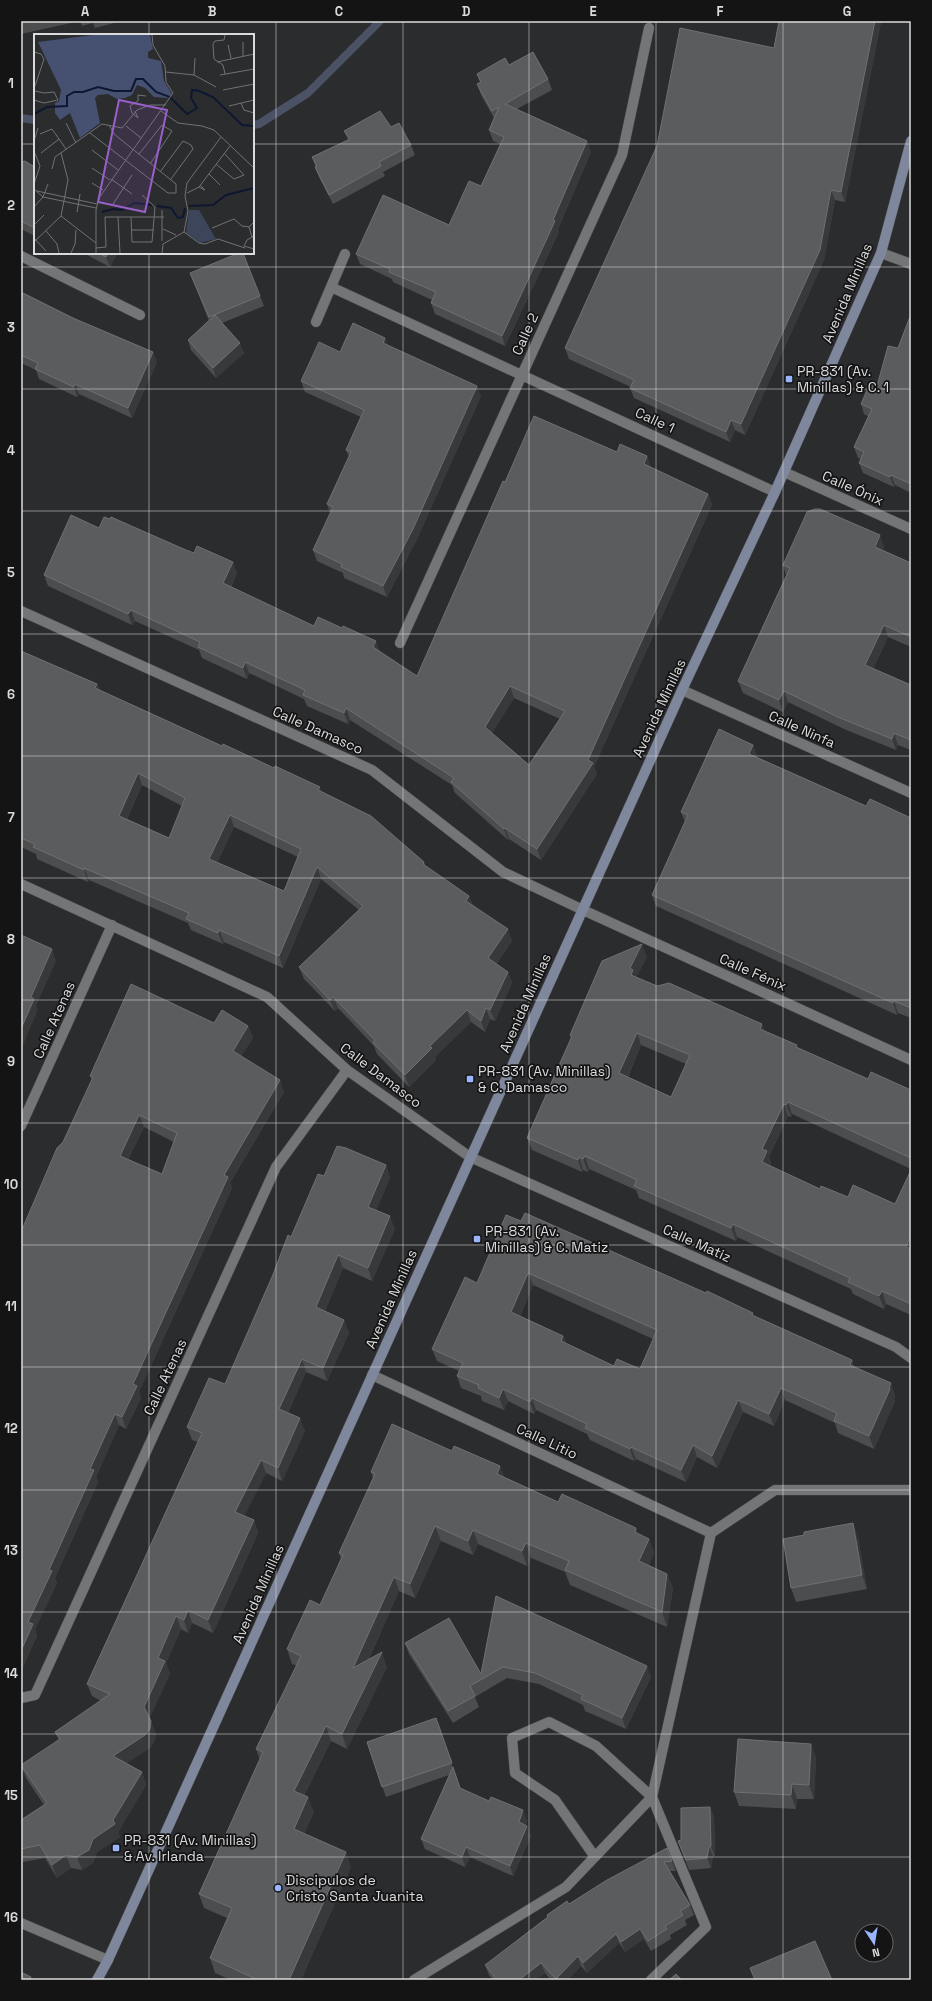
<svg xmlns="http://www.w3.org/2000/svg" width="932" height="2001" font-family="'Space Grotesk',sans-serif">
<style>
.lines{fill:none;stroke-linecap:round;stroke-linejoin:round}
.stream{stroke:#4c5265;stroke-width:8}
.street-casing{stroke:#48484a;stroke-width:11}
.secondary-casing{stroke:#48484a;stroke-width:11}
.street{stroke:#737577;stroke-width:10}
.secondary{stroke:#7f879d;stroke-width:10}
.wall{fill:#4c4d4f;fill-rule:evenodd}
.shaded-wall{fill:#38393b}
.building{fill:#5b5c5e;stroke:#6f7072;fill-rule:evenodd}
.grid{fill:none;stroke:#dbdbdd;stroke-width:1;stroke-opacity:0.55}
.poi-dot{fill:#9bb5fd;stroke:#141415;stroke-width:1.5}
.labels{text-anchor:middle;stroke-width:3.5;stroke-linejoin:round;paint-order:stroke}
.street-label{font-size:14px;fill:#dbdbdd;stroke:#141415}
.poi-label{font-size:14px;fill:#dbdbdd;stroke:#141415;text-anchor:start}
.inset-river{fill:none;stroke:#0e1732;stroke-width:2}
.inset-road{fill:none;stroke:#717274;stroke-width:1}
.view{fill:#9860c8;fill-opacity:0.15;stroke:#9860c8;stroke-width:2}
.inset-edge{fill:none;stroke:#dbdbdd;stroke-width:2}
.neatline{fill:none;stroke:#dbdbdd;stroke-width:1.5}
.grid-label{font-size:13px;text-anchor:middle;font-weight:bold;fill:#dbdbdd}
</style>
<rect width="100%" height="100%" fill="#2b2c2e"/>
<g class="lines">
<path class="stream" d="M21 118 35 120
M253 125 259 124 308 93 380 21"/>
<g class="street-casing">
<path id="street" d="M881 253 911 264
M21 256 140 315
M331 287 775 492
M316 322 345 254
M784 472 911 529
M21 611 372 770 503 872 583 910 911 1060
M400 643 622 155 649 28
M682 690 911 793
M21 884 267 997 347 1070 470 1157 896 1347 911 1358
M21 1126 112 925
M372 1375 711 1533
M21 1698 35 1695 276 1167 347 1070
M595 1857 555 1800 515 1773 512 1738 549 1722 596 1746 652 1797 706 1927 651 1980
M21 1923 108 1960
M414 1980 566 1887 652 1797 711 1533 775 1490H911"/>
</g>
<g class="secondary-casing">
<path id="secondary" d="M97 1980 108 1960 682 690 775 492 881 253 911 141"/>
</g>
<use href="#street" class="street"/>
<use href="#secondary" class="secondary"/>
</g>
<path class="wall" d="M21 21H122L95 28 93 23 82 26 80 21 21 34Z
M779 21H880L881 22 845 202 835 200 824 260 745 435 735 430 730 442 634 398 630 388 631 387 569 359 565 348 774 48Z
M509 65 548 79 552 90 517 109 591 152 558 229 559 232 505 346 435 314 431 303 432 300 393 282 392 279 360 264 356 254 449 225 481 186 500 144 493 141 489 130 494 118 481 95 477 84 480 82 477 74Z
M391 127 411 145 415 155 383 172 385 176 333 204 319 177 312 157 348 140 344 131Z
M21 162 35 167V236L21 229Z
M83 253H117L110 267Z
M190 273 260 296 264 306 222 323 244 353 216 378 191 350 188 340 209 321Z
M21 292 157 362 132 418 79 394 77 397 39 379 36 370 21 363Z
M911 314V493L895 485 894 487 863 473 859 463 861 459 858 458 854 447 868 416 864 414 861 404 877 386 898 348Z
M385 338 387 345 481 396 417 539 387 597 344 578 343 573 317 561 313 550 330 513 327 504 349 457 346 450 361 417 305 392 301 381 340 352Z
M617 452 647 456 651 468 708 494 712 505 594 767 597 774 541 860 509 839 508 840 455 793 452 785 350 720 348 724 307 706 304 699 249 673 247 679 202 658 199 650 135 621 132 625 48 586 44 575 99 528 237 573 231 587 314 626 380 652 417 676 505 482ZM514 698 560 719 529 765 492 733Z
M884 547 883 550 911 563V647L888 637 873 669 911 685V750L898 745 896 750 844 729 788 702 783 712 743 693 738 681 786 575 783 565Z
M21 651 97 684 100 690 322 792 424 862 426 867 469 896 473 905 512 941 496 964 508 972 512 983 495 1021 490 1019 485 1032 471 1022 435 1057 436 1060 409 1087 377 1054 374 1046 338 1008 335 1011 304 979 299 967 359 910 321 879 283 968 224 942 223 944 191 930 188 923 89 880 88 882 37 859 36 854 21 847ZM142 785 182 806 169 838 127 819ZM234 827 298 857 284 891 217 862Z
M753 745 757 757 866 806 911 818V1018L898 1013 897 1015 656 906 652 895 685 822 681 812Z
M647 957 636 977 765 1031 798 1048 868 1079 911 1090V1169L792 1114 791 1117 788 1116 769 1157 771 1163 770 1166 820 1189 848 1197 895 1204 911 1170V1315L886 1304 884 1309 853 1294 851 1289 737 1237 736 1241 639 1198 636 1190 589 1169 588 1172 583 1170 582 1172 532 1150 527 1138 571 1039 570 1035ZM641 1045 686 1064 671 1097 628 1077Z
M214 1023 248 1026 253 1038 241 1056 284 1092 230 1183 232 1188 139 1392 141 1398 126 1429 119 1425 96 1477 98 1482 55 1578 57 1583 35 1629 37 1636 21 1671 63 1142 92 1080 90 1076ZM144 1127 174 1142 162 1174 128 1160Z
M386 1165 390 1178 376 1210 395 1229 372 1281 343 1268 325 1311 344 1320 349 1333 327 1381 306 1372 288 1413 305 1431 282 1481 266 1473 244 1516 254 1520 258 1533 213 1633 192 1623 188 1633 181 1629 166 1663 170 1674 149 1718 156 1734 154 1742 150 1748 126 1763 142 1772 146 1785 118 1832 120 1837 97 1852 93 1863 82 1870 71 1868 57 1878 45 1858 23 1862 21 1857V1820L44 1805 26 1778 21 1765 59 1740 55 1732 101 1701 92 1696 87 1684 198 1442 192 1440 187 1427 225 1384 291 1237 324 1176Z
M506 1215 754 1316 852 1360 854 1367 895 1395 894 1399 895 1401 874 1449 838 1433 835 1423 785 1400 774 1426 743 1412 717 1468 697 1457 686 1482 636 1459 634 1461 590 1440 587 1434 536 1410 534 1414 508 1401 504 1410 482 1401 481 1396 461 1388 457 1376 459 1371 437 1361 432 1349 477 1283ZM533 1285 653 1339 640 1369 614 1366 566 1343 563 1336 520 1316Z
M371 1472 504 1477 558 1502 638 1534 649 1539 654 1553 649 1565 667 1574 673 1588 667 1627 570 1585 565 1572 531 1558 527 1566 478 1544 473 1555 441 1541 415 1598 399 1591 369 1659 387 1667 347 1749 331 1741 304 1796 314 1812 304 1834 351 1867 301 1980H231L215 1973 210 1958 227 1918 204 1908 199 1894 260 1760 256 1749 297 1666 292 1664 287 1649 320 1605 341 1559 339 1553 373 1478Z
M858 1538 867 1589 796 1602 791 1588Z
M496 1596 651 1677 626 1729 585 1711 583 1705 539 1684 507 1678 475 1697 479 1707 453 1723 409 1654 405 1643 481 1674Z
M436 1718 460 1788 527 1820 525 1825 531 1836 513 1876 470 1857 465 1867 425 1849 421 1839 449 1775 386 1797 367 1742Z
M811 1744 816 1758 814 1799H797L796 1809 739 1806 734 1792Z
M710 1807 714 1817 715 1856H713L711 1868 689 1870 678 1841 681 1840Z
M667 1848 676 1871H670L690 1905 694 1915 685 1920 687 1925 670 1935 671 1939 651 1951 644 1939 625 1952 619 1943 587 1973 581 1966 568 1980H551L545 1973 535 1980H493L489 1975 485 1965 547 1917V1915L569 1904Z"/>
<path class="shaded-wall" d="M875 21H880L881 22 845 202 841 192Z
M587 141 591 152 558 229 559 232 505 346 502 336 553 220Z
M831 190 835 200 824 260 745 435 741 424Z
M108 253H117L110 267 106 257Z
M385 338 389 349 383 343Z
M240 343 244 353 216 378 213 368Z
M153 352 157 362 132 418 128 408Z
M75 384 79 394 77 397 74 387Z
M477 386 481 396 417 539 387 597 383 586Z
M731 420 735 430 730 442 726 432Z
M647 456 651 467 648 475 644 464Z
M891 475 895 485 894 487 890 477Z
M708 494 712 505 594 767 597 774 541 860 537 849 588 760Z
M880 535 884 547 880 558 875 547Z
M233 562 237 573 227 594 223 583Z
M131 610 135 621 132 625 128 614Z
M884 625 888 637 869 677 865 665Z
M376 641 380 652 373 647Z
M245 662 249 673 247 679 243 668Z
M97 684 102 695 95 688Z
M510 686 514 698 489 738 485 727Z
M784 691 788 702 783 712 779 700Z
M346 708 350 720 348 724 344 713Z
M894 733 898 745 896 750 892 739Z
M753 745 757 757 753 766 749 754Z
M138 773 142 785 123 827 119 816Z
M320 787 324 798 318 790Z
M230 815 234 827 214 871 209 859Z
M505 828 509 839 508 840 504 829Z
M317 867 321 879 283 968 279 956Z
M84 868 89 880 88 882 84 870Z
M469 896 474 908 466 901Z
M508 929 512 941 492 969 488 958Z
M219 930 224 942 223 944 218 933Z
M642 944 647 957 636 978 631 975 630 968Z
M52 949 56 961 36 1006 38 1010 21 1050V1029L31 997Z
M508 972 512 983 495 1021 490 1010Z
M333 997 338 1008 335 1011 330 1000Z
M894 1001 898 1013 897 1015 893 1003Z
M486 1008 490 1019 485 1032 481 1021Z
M467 1010 471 1022 435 1057 436 1060 409 1087 405 1075 430 1046Z
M762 1024 767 1036 760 1029Z
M248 1026 253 1038 237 1063 233 1051Z
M637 1033 641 1045 624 1085 619 1073Z
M280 1080 284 1092 230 1183 232 1188 139 1392 141 1398 126 1429 122 1417 133 1384 224 1175Z
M788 1102 792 1114 791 1117 786 1105Z
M784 1104 788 1116 769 1157 771 1163 766 1175 762 1162V1149Z
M139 1115 144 1127 124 1168 120 1156Z
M585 1156 589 1169 588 1172 583 1159Z
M579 1157 583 1170 582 1172 578 1160Z
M386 1165 390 1178 372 1220 368 1207Z
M390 1216 395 1229 372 1281 368 1268Z
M733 1224 737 1237 736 1241 731 1228Z
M911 1235V1257L906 1247Z
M338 1255 343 1268 321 1320 316 1307Z
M528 1273 533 1285 516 1324 511 1312Z
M882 1291 886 1304 884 1309 879 1296Z
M344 1320 349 1333 327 1381 323 1368Z
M563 1336 568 1348 561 1341Z
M302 1359 306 1372 284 1422 279 1409Z
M852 1360 856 1372 850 1365Z
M891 1383 895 1395 894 1399 895 1401 874 1449 869 1436Z
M781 1388 785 1400 774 1426 769 1414Z
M503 1389 508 1401 504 1410 499 1398Z
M532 1398 536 1410 534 1414 530 1402Z
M738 1400 743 1412 717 1468 712 1456Z
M115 1414 119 1425 96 1477 98 1482 55 1578 57 1583 35 1629 37 1636 21 1671V1651L28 1622 90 1469Z
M300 1418 305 1431 282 1481 278 1468Z
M693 1445 697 1457 686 1482 681 1470Z
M631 1447 636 1459 634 1461 630 1449Z
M261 1460 266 1473 240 1525 235 1512Z
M500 1466 506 1481 497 1474Z
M254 1520 258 1533 213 1633 208 1620Z
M853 1523 858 1538 867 1589 862 1575Z
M435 1526 441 1541 415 1598 410 1584Z
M636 1528 642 1543 635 1532Z
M473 1530 478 1544 473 1555 468 1541Z
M649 1539 654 1553 645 1575 639 1561Z
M526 1543 531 1558 527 1566 522 1551Z
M667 1574 673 1588 667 1627 662 1612Z
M394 1577 399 1591 358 1683 353 1668Z
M188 1610 192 1623 188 1633 184 1620Z
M176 1616 181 1629 166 1663 170 1674 149 1720 144 1707 158 1658Z
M382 1652 387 1667 347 1749 342 1734Z
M647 1666 651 1677 626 1729 622 1718Z
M151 1721 156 1734 154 1742 150 1748 117 1769 113 1756Z
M326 1726 331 1741 299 1806 294 1791Z
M811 1744 816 1758 814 1799 809 1785Z
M142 1772 146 1785 118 1832 120 1837 97 1852 93 1863 82 1870 77 1857 93 1839 113 1820Z
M792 1784 797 1799 796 1809 791 1795Z
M308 1797 314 1812 300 1844 294 1829Z
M710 1807 714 1817 715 1856 711 1846Z
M523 1810 527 1820 522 1832 519 1822Z
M527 1826 531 1836 513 1876 510 1866Z
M466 1847 470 1857 465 1867 462 1857Z
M709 1847 713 1856 711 1868 707 1858Z
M346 1852 351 1867 301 1980H289Z
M66 1855 71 1868 57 1878 52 1865Z
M640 1929 644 1939 625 1952 621 1942Z
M616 1934 619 1943 587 1973 583 1963Z
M578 1956 581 1966 568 1980H556V1979Z
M541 1963 545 1973 535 1980H519Z"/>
<path class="building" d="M779 21H875L841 192 831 190 820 250 741 424 731 420 726 432 630 388 634 380 565 348 657 146 680 28 774 48Z
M533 52 548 79 505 104 587 141 553 220 555 221 502 336 431 303 436 292 389 272 390 269 356 254 383 195 449 225 469 181 481 186 504 137 489 130 499 107 492 111 477 84 481 82 477 74 505 58 509 65Z
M380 111 391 127 399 123 411 145 379 162 381 166 329 195 315 167 317 166 312 157 350 139 344 131Z
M25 161 35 167V228L21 221V162Z
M98 253H108L106 257Z
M239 253H243L260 296 209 317 190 273Z
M21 292 73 318 153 352 128 408 75 384 74 387 35 369 38 363 21 355Z
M911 314V484L891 475 890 477 859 463 864 452 854 447 872 409 861 404 870 383 877 386 888 346 898 348Z
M215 315 240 343 213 368 188 340Z
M353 323 385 338 383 343 477 386 413 529 383 586 341 567 342 564 313 550 333 507 327 504 351 452 346 450 364 410 301 381 319 342 340 352Z
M534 416 617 452 620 444 647 456 644 464 708 494 588 760 593 763 537 849 505 828 504 829 451 782 454 778 346 708 344 713 303 695 305 690 245 662 243 668 198 647 200 642 131 610 128 614 44 575 71 515 99 528 104 517 110 519 111 517 186 550 194 553 197 546 233 562 223 583 314 626 318 617 342 628 343 626 376 641 373 647 417 676 503 481 505 482ZM510 686 565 711 529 765 485 727Z
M815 509H820L880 535 875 547 911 563V637L884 625 865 665 911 685V740L894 733 892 739 840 718 784 691 779 700 738 681 790 568 783 565 807 512Z
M21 651 97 684 95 688 222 746 223 744 274 768 275 766 320 787 318 790 371 816 424 862 423 864 469 896 466 901 508 929 488 958 508 972 490 1010 486 1008 481 1021 467 1010 430 1046 432 1048 405 1075 373 1043 375 1040 333 997 330 1000 299 967 363 906 317 867 279 956 219 930 218 933 186 919 189 913 84 868V870L33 847 35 844 21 838ZM138 773 185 798 169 838 119 816ZM230 815 301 849 284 891 209 859Z
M719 729 753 745 749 754 866 806 870 799 911 818V1008L894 1001 893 1003 652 895 688 815 681 812Z
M21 935 52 949 31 997 34 999 21 1029Z
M642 944 630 968 633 970 631 975 657 986 669 983 762 1024 760 1029 797 1045 796 1047 868 1079 871 1072 911 1090V1094L909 1098H911V1158L788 1102 786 1105 784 1104 762 1149 767 1151 762 1162 820 1189 821 1186 848 1197 853 1185 895 1204 911 1170V1235L906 1247 911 1249V1304L882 1291 879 1296 848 1282 850 1278 733 1224 731 1228 634 1186 637 1180 585 1156 583 1159 579 1157 578 1160 527 1138 572 1036 570 1035 602 961ZM637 1033 690 1055 671 1097 619 1073Z
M131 984 214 1023 222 1010 248 1026 233 1051 280 1080 224 1175 228 1177 133 1384 137 1386 122 1417 115 1414 90 1469 94 1470 49 1570 52 1571 28 1622 33 1624 21 1651V1232L57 1148 63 1142 93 1077 90 1076ZM139 1115 177 1133 162 1174 120 1156Z
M337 1146 346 1148 386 1165 368 1207 390 1216 368 1268 338 1255 316 1307 344 1320 323 1368 302 1359 279 1409 300 1418 278 1468 261 1460 235 1512 254 1520 208 1620 188 1610 184 1620 176 1616 158 1658 165 1661 144 1707 151 1721 150 1729 145 1735 113 1756 142 1772 113 1820 115 1824 93 1839 89 1850 77 1857 66 1855 52 1865 40 1845 21 1849V1820L47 1803 21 1765 60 1739 55 1732 110 1694 87 1684 202 1433 187 1427 209 1378 225 1384 272 1277 288 1235 291 1237 318 1174 324 1176Z
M525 1213 706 1293 707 1291 753 1313 752 1315 852 1360 850 1365 891 1383 889 1388 890 1389 869 1436 834 1421 837 1413 781 1388 769 1414 738 1400 712 1456 693 1445 681 1470 631 1447 630 1449 585 1428 587 1424 532 1398 530 1402 503 1389 499 1398 478 1388 479 1385 457 1376 463 1363 432 1349 465 1277 477 1283 506 1215 521 1221ZM528 1273 657 1330 640 1369 617 1359 614 1366 561 1341 563 1336 511 1312Z
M392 1424 452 1451 454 1446 500 1466 497 1474 558 1502 562 1494 636 1528 635 1532 649 1539 639 1561 667 1574 662 1612 565 1570 569 1561 526 1543 522 1551 473 1530 468 1541 435 1526 410 1584 394 1577 353 1668 382 1652 342 1734 326 1726 294 1791 308 1797 294 1829 346 1852 289 1980H258L210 1958 232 1908 199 1894 263 1752 256 1749 301 1656 287 1649 310 1600 320 1605 343 1555 339 1553 375 1474 371 1472Z
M853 1523 862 1575 791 1588 783 1539 804 1535V1532Z
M496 1596 647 1666 622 1718 581 1699 583 1695 535 1673 503 1667 470 1686 475 1696 448 1711 405 1643 449 1618 481 1674Z
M436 1718 452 1763 382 1787 367 1742Z
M738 1739 811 1744 809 1785 792 1784 791 1795 734 1792Z
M453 1767 460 1788 489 1801 491 1797 523 1810 519 1822 527 1826 510 1866 466 1847 462 1857 421 1839Z
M710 1807 711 1846 709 1847 707 1858 686 1860 678 1841 681 1840V1808Z
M667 1848 672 1861 664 1862 690 1905 680 1911 683 1915 665 1926 667 1929 648 1941 640 1929 621 1942 616 1934 583 1963 578 1956 556 1979 541 1963 519 1980H497L485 1965 548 1917 547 1915 567 1901 569 1904 607 1880Z
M815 1941 832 1980H755L750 1968Z
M21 1972 31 1977 30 1980H21Z
M676 1974 682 1980H669Z"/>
<path class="grid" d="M149 21V35M276 21V1980M403 21V1980M529 21V1980M656 21V1980M783 21V1980M21 144H35M253 144H911M149 253V1980M21 267H911M21 389H911M21 511H911M21 634H911M21 756H911M21 878H911M21 1000H911M21 1123H911M21 1245H911M21 1367H911M21 1490H911M21 1612H911M21 1734H911M21 1857H911"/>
<g class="poi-dot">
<rect x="785" y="375" width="8" height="8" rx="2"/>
<rect x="466" y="1075" width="8" height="8" rx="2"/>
<rect x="473" y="1235" width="8" height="8" rx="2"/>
<rect x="112" y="1844" width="8" height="8" rx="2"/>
<circle cx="278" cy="1888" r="4"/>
</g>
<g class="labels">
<g class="street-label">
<text transform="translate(847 293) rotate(-67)" y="5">Avenida Minillas</text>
<text transform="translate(525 334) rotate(-66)" y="5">Calle 2</text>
<text transform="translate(655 420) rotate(25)" y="5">Calle 1</text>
<text transform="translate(853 488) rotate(24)" y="5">Calle Ónix</text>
<text transform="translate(659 708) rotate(-65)" y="5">Avenida Minillas</text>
<text transform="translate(802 729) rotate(24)" y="5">Calle Ninfa</text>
<text transform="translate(318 730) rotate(24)" y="5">Calle Damasco</text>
<text transform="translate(753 972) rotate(24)" y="5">Calle Fénix</text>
<text transform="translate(525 1003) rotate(-66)" y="5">Avenida Minillas</text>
<text transform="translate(54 1020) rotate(-66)" y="5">Calle Atenas</text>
<text transform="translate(381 1075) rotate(37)" y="5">Calle Damasco</text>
<text transform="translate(697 1243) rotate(24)" y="5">Calle Matiz</text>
<text transform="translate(391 1299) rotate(-66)" y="5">Avenida Minillas</text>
<text transform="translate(165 1377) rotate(-65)" y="5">Calle Atenas</text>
<text transform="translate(547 1441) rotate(25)" y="5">Calle Litio</text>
<text transform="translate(258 1594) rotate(-66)" y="5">Avenida Minillas</text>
</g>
<g class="poi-label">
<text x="797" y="376">PR-831 (Av.<tspan x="797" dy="16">Minillas) &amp; C. 1</tspan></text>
<text x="478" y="1076">PR-831 (Av. Minillas)<tspan x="478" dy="16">&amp; C. Damasco</tspan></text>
<text x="485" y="1236">PR-831 (Av.<tspan x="485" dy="16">Minillas) &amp; C. Matiz</tspan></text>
<text x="124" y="1845">PR-831 (Av. Minillas)<tspan x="124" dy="16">&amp; Av. Irlanda</tspan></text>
<text x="286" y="1885">Discipulos de<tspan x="286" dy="16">Cristo Santa Juanita</tspan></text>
</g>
</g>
<g transform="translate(34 34)">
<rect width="220" height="220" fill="#2b2c2e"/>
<path d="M155 176H165L182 205 166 209 152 199Z" fill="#3d455b"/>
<path d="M59 1H116L119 15 114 18V24L127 27 130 47 138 60 135 64 120 63 111 54 103 51 98 61 91 64 83 65 74 60 64 61 61 64 66 89 46 104 36 79 26 86 21 79V69L25 67 27 56 4 8Z" fill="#465171"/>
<path class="inset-river" d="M0 80 13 73 33 72V62L40 58H49L64 53 80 57H97L102 45H109L122 58 136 63 153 80 163 74 157 64 158 56 165 57 179 63 208 91 220 92M123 172 137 174 144 184 149 183 151 174M155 172 179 171 192 161 220 154M68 178 79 175 88 176 100 169 118 171"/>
<path class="inset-road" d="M209 8V22M194 11 197 24M0 18 7 20 10 25 1 52M183 28 220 20M132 38 160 41 182 53M191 40 189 31 180 25 179 10 181 7 190 6 191 1M160 41 161 24M186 41 220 35M189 56 220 50M0 66 10 69 24 66 20 58 10 59 1 57M207 69 210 76 220 79M195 72 220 66M101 77 104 84 98 79 96 72 104 67V61L112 62M127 77 144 89 168 92 180 96 220 134M32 89 42 109M92 92 107 104M56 99 134 159H142V150L80 100 75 91M6 100 18 95 32 115M0 107 4 94M58 116 84 136M0 117 6 132 0 150M7 119 25 105M105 120 128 91 138 97 116 130M182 130 200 145 210 141 190 119M58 134 76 146M18 135 21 123 68 90 88 94 103 76 116 71H132M126 138 149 107 157 111 159 115 137 145M175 140 186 151M77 145 98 160M58 149 69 156M165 153 171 156 166 151M0 155 9 163 62 174M3 157 63 170M153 159 165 153 196 112M79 170 98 141M0 173 9 163 14 150M128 176V207M43 178 46 160M27 182 62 209M84 183 86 219M97 183 98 208H118L121 173 108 161M0 191 10 181M178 194 200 185 208 192 215 193M129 195 142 201M97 196H120M12 197 23 210 25 219M150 198 154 177 151 162 153 149 187 103M150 198 165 209 171 210 184 205 211 214M220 202 213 206 210 212 220 215M218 203 215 193 220 188M0 204 12 217M0 208 27 182 34 146 27 119M62 214 72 213 71 183H130M37 219 41 210 42 196M62 219V176L65 164 139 59 132 48 131 32 119 11 118 1M128 219 129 210 150 198"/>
<path class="view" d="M85 66 133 76 111 178 64 168Z"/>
<rect width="220" height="220" class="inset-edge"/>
</g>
<rect width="932" height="2001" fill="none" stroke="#141415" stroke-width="44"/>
<g transform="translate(874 1943) rotate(168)"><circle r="19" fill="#141415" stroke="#646465"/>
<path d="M0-3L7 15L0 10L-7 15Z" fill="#9bb5fd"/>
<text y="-6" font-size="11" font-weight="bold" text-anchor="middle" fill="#dbdbdd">N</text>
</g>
<rect x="22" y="22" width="888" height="1957" class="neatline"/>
<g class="grid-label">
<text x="85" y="16">A</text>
<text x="212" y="16">B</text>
<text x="339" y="16">C</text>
<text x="466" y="16">D</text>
<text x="593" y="16">E</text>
<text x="720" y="16">F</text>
<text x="847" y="16">G</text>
<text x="11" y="88">1</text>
<text x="11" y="210">2</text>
<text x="11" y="332">3</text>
<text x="11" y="455">4</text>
<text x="11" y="577">5</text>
<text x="11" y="699">6</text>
<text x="11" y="822">7</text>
<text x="11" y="944">8</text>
<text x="11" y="1066">9</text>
<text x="11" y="1189">10</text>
<text x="11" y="1311">11</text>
<text x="11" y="1433">12</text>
<text x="11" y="1555">13</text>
<text x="11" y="1678">14</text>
<text x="11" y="1800">15</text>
<text x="11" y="1922">16</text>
</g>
</svg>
